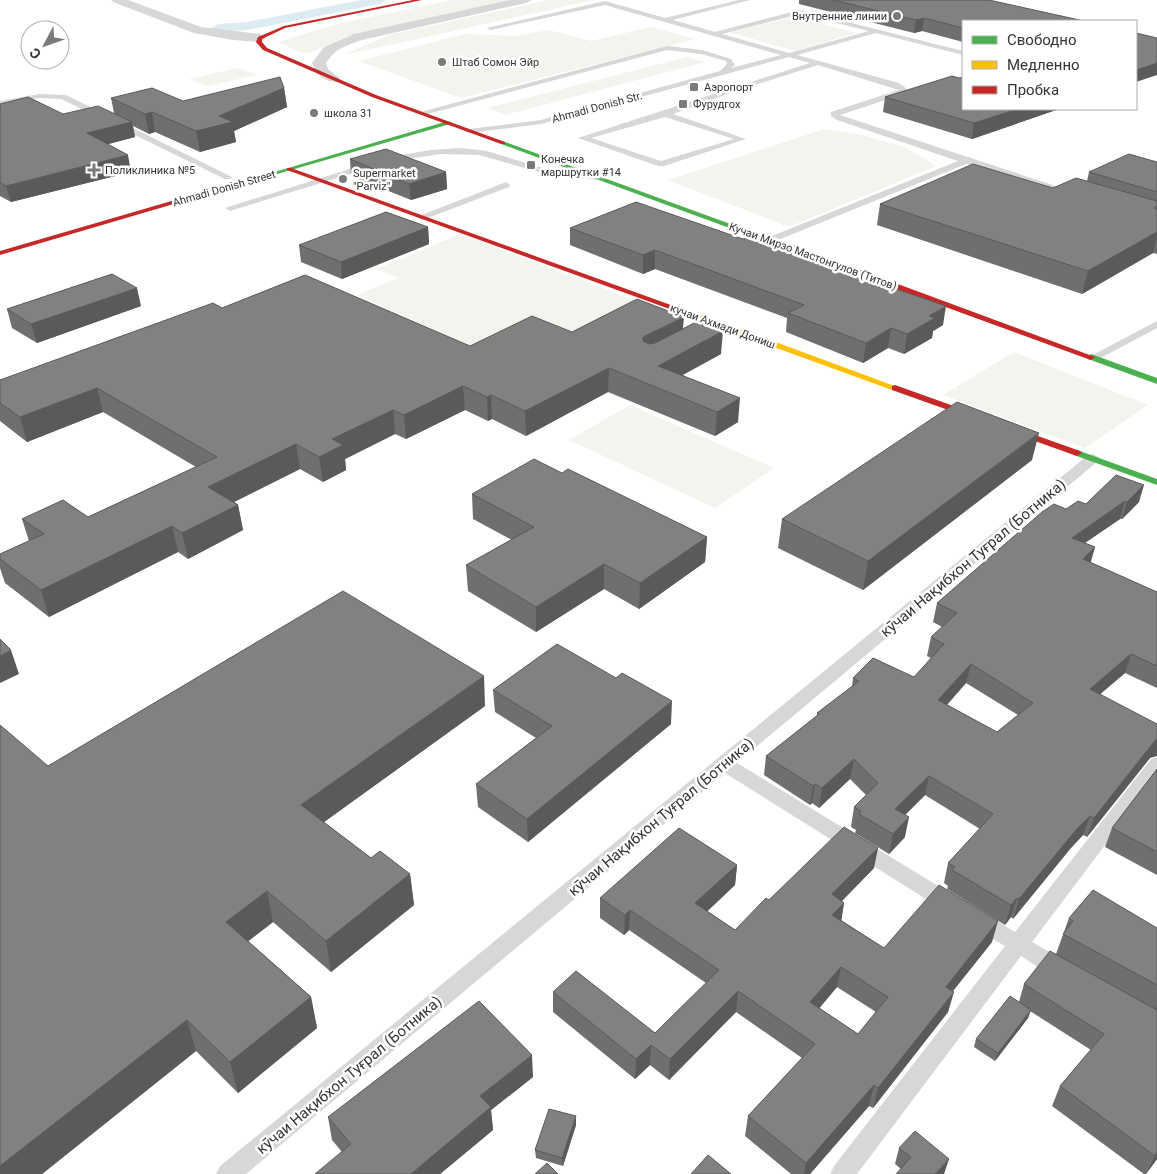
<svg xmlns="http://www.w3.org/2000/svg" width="1157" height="1174" font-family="Roboto,sans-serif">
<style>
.green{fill:#f1f5ed}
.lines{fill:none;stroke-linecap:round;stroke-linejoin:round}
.canal{fill:#ddebf3;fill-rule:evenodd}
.lane{fill:#d7d7d7;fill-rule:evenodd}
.street{fill:#d7d7d7;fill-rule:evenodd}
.fast{fill:#4caf50;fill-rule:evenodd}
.slow{fill:#ffc107;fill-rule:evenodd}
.jam{fill:#c62828;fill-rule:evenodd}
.wall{fill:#6f6f6f;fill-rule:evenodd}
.shaded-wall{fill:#5a5a5a}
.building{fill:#818181;stroke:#5a5a5a;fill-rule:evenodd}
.poi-dot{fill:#7a7a7a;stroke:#fff;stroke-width:2}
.labels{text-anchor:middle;stroke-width:5;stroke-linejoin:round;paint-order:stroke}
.far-poi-label{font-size:11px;fill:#333;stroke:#fff;text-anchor:start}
.far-street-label{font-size:11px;fill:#333;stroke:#fff}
.near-street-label{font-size:15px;fill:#333;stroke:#fff}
</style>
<rect width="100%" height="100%" fill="#fff"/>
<path class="green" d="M453 0H514L348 36 309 53 300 52 278 42 345 22Z
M549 0H594L344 55 388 35Z
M795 17 856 33 795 51 729 32Z
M651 27 695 39 461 98 359 61 465 34 514 36 549 30 591 41Z
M687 57 705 62 505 115 488 108Z
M238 68 257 75 207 86 189 79Z
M825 129 862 135 907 148 936 166 789 227 668 180Z
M461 234 647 305 570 343 482 351 357 295 398 278 376 269Z
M1014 352 1148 405 1085 448 943 395Z
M630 405 774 468 715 508 569 440Z"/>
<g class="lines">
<path class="canal" d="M361 0H386L380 4 247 30 218 32 211 28 218 24 247 22Z"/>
<path class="lane" d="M739 0H750L673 20 715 32 800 10 963 51V55L876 33 797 55 899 83 907 89 904 94 840 115 843 116 1077 193 1072 196 1069 195 966 164 773 242H767V238L958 161 837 120 831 116V112L899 90 818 65 736 91 673 114 746 139 664 166H658L578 138 810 63 789 57 541 124 469 133 465 131 469 129 541 120 720 71 727 64 726 61 701 54 667 50 424 115 417 113 667 46 702 50 731 59 735 65 731 68 781 55 605 5 490 30 487 28 605 1 665 18ZM800 14 869 31 789 53 722 34ZM665 117 734 139 661 161 591 138Z
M39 94 66 95 232 177 231 179H225L61 99 39 98 0 105V101Z
M461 148 487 151 539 167 596 174 600 177 596 180 539 172 479 155 441 154 393 161 233 210 230 211 225 208 388 157 431 150Z
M506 182 510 185 509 187 425 219 422 220 417 217Z
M1157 321V328L1097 360H1089L1087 358Z
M1093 454 1100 458 1098 461 737 763 956 897 959 903 956 909 949 911 942 909 725 773 246 1174H216L220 1166 1088 455Z
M1157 757V776L1032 942 1068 963 1071 969 1068 975C1053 980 1034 964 1021 956L857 1174H830L834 1166 1005 946 970 926 967 920 970 914C985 909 1002 925 1015 932L1151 759Z"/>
<path class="street" d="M111 0H128L201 27 260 34 266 38 260 42 233 40 194 33 113 2Z
M510 0H532L526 3 362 40C345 46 336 48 326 63L328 69 340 78 338 81C325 84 316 74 312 63L324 47 354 34Z"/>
<path class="fast" d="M448 121 451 123 450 124 201 196 196 195Z
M501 142H505L780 242 773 244 501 144Z
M1091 354 1157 378V384L1088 359 1087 357Z
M1077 450 1157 479V485L1074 455 1072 453Z"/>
<path class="slow" d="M686 311H692L900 388 895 391 892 390 686 315Z"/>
<path class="jam" d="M413 0H422L285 28 262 39V42L267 48 376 95 505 142V144H501L372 97 263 50 256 42 258 37 284 26Z
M287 168H291L693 313 686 315 287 170Z
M199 193 201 194V196L0 255V251Z
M773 240H779L1095 357 1091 360 1088 359 773 244Z
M895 385 1080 451 1082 453 1077 456 1074 455 892 390V386Z"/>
</g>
<path class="wall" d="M799 0H989L963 21V42L922 31 914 33 799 4Z
M959 78 1059 109 972 139 883 112 885 97Z
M284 88 287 107 234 131 236 142 200 152 155 132 149 134 133 126 135 137 108 144 131 172 11 202 0 196V104L63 114 114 113 111 98 183 101Z
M350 159 446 172 447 189 411 200 351 176Z
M1157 162V254L1153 253 1082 294 877 225 880 204 1053 188 1087 181 1089 172Z
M428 227 429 244 342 279 301 262 299 245Z
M570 228 943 325 933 331 932 338 904 354 888 348 863 363 786 332 787 318 655 269 643 274 570 245Z
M141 306 37 343 12 328 7 309Z
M222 308 470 346 572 332 683 328 721 354 683 375 738 422 715 436 608 392 526 436 492 419 488 421 465 410 406 439 395 434 345 459 346 470 323 482 300 469 234 502 238 505 243 530 188 559 178 552 49 617 5 583 0 568V554L29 541 22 519 88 517 196 467 103 412 27 442 0 421V380Z
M1032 460 863 590 778 548 782 519Z
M562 473 707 537 705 562 639 609 604 589 536 632 468 591 466 565 512 540 473 519 472 494Z
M1116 475 1139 502 1122 519H1120L1085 543 1095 547 1090 562 1157 592V688L1125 673 1100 694 1150 758 1087 837 1083 835 1070 849 1013 919 1011 917 1005 925 947 889 948 886 944 883 948 863 980 829 925 795 905 815V837L889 854 855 833 856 830 851 827 854 807 866 795 850 779 819 808 812 803 810 805 764 775 766 756 817 716V713L852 687 853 678 914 677 931 658 927 656 931 637 942 627 933 622 937 603 1066 509 1086 504ZM966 683 1018 715 997 732 947 705Z
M493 690 671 724 528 842 478 807 476 784 536 738 495 712Z
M485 706 324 822 371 858 410 874 414 905 331 972 273 922 248 941 311 997 317 1028 238 1093 196 1051 42 1174H0L48 766Z
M1157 769V875L1105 847 1112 828Z
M737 865 735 885 707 911 735 930 769 900 874 868 842 901 844 903 841 920 884 948 992 942 953 991 948 1012 873 1108 869 1106 810 1174H791L745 1136 748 1116 802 1058 736 1012 669 1080 650 1065 635 1079 553 1012V992L655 1033 706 983 629 930 624 935 600 918V898ZM837 987 876 1012 858 1034 819 1008Z
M1069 918 1157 928V1159L1146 1174H1144L1052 1106 1060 1086 1091 1050 1030 1011 1028 1018 995 1061 974 1047 976 1039 1019 1002 1024 984 1056 954Z
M533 1077 491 1110 493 1130 440 1174H315L342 1152 332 1140 328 1117Z
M576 1125 563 1166 536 1158 535 1150Z
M899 1148 949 1159 901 1169 895 1164Z"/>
<path class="shaded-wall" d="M924 18 922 31 914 33 916 20Z
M1157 63V75L1136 82V70Z
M284 88 287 107 234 131 236 142 200 152 196 131 219 116Z
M1018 109H1059L972 139 974 123Z
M152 112 155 132 149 134 145 114Z
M132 122 135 137 90 149 87 133Z
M128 155 131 172 11 202 6 186Z
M446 172 447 189 411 200 409 184Z
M428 227 429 244 342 279 341 262Z
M1157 232V238L1153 253 1082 294 1088 271Z
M655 250V269L643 274V255Z
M137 288 141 306 37 343 31 324Z
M946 306 943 325 933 331 932 338 904 354 907 334 929 316Z
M684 317 682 339 642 360 643 337Z
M891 328 888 348 863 363 866 343Z
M723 331 721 354 658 388V366Z
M609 368 608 392 526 436 525 411Z
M463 386 465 410 406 439 404 415Z
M97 388 103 412 27 442 20 417Z
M491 395 492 419 488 421 487 397Z
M740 398 738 422 715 436 717 412Z
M393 410 395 434 345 459 346 470 323 482 319 457 332 439Z
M1039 433 1032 460 863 590 868 561Z
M296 444 300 469 214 512 208 487Z
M1144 485 1139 502 1122 519 1127 502Z
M1125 501 1120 519 1067 555 1072 538Z
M238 505 243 530 188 559 182 533Z
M172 526 178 552 49 617 41 590Z
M707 537 705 562 639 609 640 583Z
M1095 547 1090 565 1083 559Z
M604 564V589L536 632V607Z
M11 650 19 674 0 683V656Z
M1131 654 1125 673 1084 708 1090 689Z
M971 664 966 683 934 719 938 700Z
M484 676 485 706 306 835 301 805Z
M672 701 671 724 528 842 527 819Z
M1157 738V756L1150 758 1087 837 1094 818Z
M854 759 850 779 819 808 822 788Z
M929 776 925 795 891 829 895 809Z
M815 784 812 803 810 805 813 786Z
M1090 816 1083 835 1070 849 1013 919 1019 899 1076 830Z
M909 817 905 837 889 854 893 834Z
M878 848 874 868 828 915 832 894Z
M737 865 735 885 694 924 695 903Z
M410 874 414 905 331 972 326 941Z
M267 891 273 922 233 953 226 922Z
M1017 898 1011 917 1005 925 1011 905Z
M844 903 841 923 832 915Z
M630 910 629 930 624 935 625 915Z
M998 921 992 942 940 1007 946 987Z
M841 967 837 987 807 1023 810 1002Z
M738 991 736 1012 669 1080 670 1059Z
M954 992 948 1012 873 1108 878 1088Z
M311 997 317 1028 238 1093 230 1062Z
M1031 1010 1028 1018 995 1061 998 1053Z
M187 1020 196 1051 42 1174H0V1166Z
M651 1045 650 1065 635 1079 636 1059Z
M532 1055 533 1077 491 1110 493 1130 440 1174H411L480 1096Z
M874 1085 869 1106 810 1174H804L806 1163Z
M576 1116V1125L563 1166 562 1158Z
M1157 1152V1159L1146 1174Z
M949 1159 944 1174H935Z"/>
<path class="building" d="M833 0H989L1084 21H963V28L924 18 916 20Z
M1136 33 1157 38V63L1136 70Z
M952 76 959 78 963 77V109H1018L974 123 885 97Z
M280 77 284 88 219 116 233 122 196 131 152 112 145 114 111 98 152 88 183 101Z
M28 97 63 114 98 106 132 122 87 133 128 155 6 186 0 182V104Z
M386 149 446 172 409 184 350 159Z
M1129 154 1157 162V192L1089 172Z
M973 164 1053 188 1076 178 1157 201V206L1154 208 1157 209V232L1088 271 880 204Z
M636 202 743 239 747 238 946 306 929 316 935 318 907 334 891 328 866 343 788 313 804 305 655 250 643 255 570 228Z
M386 212 428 227 341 262 299 245Z
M112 274 137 288 31 324 7 309Z
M305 275 470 346 532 316 572 332 637 299 684 317 643 337V341L649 344 655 343 696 322 723 331 658 366 740 398 717 412 609 368 525 411 491 395 487 397 463 386 404 415 393 410 332 439 343 445 319 457 296 444 208 487 238 505 182 533 172 526 41 590 0 559V554L44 534 22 519 63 500 88 517 217 457 97 388 20 417 0 403V380L213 303 222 308Z
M957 402 1039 433 868 561 782 519Z
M534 459 562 473 568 469 707 537 640 583 604 564 536 607 466 565 534 527 472 494Z
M1116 475 1144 485 1127 502 1125 501 1072 538 1095 547 1083 559 1157 592V666L1131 654 1090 689 1157 724V738L1094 818 1090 816 1076 830 1019 899 1017 898 1011 905 952 870 955 867 948 863 993 814 929 776 895 809 909 817 893 834 859 814 861 811 854 807 878 783 854 759 822 788 815 784 813 786 766 756 819 714 817 713 859 681 853 678 873 658 914 677 944 644 931 637 957 613 937 603 1042 512 1054 504 1066 509 1078 501 1086 504ZM971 664 1033 703 997 732 938 700Z
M343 591 484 676 301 805 371 858 380 851 410 874 326 941 267 891 226 922 311 997 230 1062 187 1020 0 1166V725L48 766Z
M0 639 11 650 0 656Z
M557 644 616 678 622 673 672 701 527 819 476 784 552 726 493 690Z
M1157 769V852L1112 828Z
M844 827 878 848 832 894 844 903 832 915 884 948 939 885 998 921 946 987 954 992 878 1088 874 1085 806 1163 748 1116 815 1044 738 991 670 1059 651 1045 636 1059 553 992 576 971 655 1033 719 970 630 910 625 915 600 898 679 828 737 865 695 903 735 930 766 898 769 900ZM841 967 888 997 858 1034 810 1002Z
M1093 890 1157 928V985L1063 934 1073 921 1069 918Z
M1050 951 1157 1010V1152L1155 1156 1060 1086 1104 1034 1024 984Z
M1010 996 1031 1010 998 1053 976 1039Z
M479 1001 532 1055 480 1096 491 1107 411 1174H315L351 1144 328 1117Z
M549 1109 576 1116 562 1158 535 1150Z
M915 1131 949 1159 935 1174H896L911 1157 899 1148Z
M708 1155 731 1174H691Z
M547 1163 558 1174H535Z"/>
<g class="poi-dot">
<circle cx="897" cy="16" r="5"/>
<circle cx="442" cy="62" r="5"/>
<rect x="689" y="82" width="10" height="10" rx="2.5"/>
<rect x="678" y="99" width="10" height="10" rx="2.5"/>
<circle cx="314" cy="113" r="5"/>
<rect x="526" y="160" width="10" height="10" rx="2.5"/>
<path d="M91.5 162.5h5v5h5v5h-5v5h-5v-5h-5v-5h5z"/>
<circle cx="343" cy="179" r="5"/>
</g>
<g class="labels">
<g class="far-poi-label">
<text x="887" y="20" text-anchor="end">Внутренние линии</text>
<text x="452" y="66">Штаб Сомон Эйр</text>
<text x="704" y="91">Аэропорт</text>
<text x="693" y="108">Фурудгох</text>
<text x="324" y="117">школа 31</text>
<text x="541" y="163">Конечка<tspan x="541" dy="13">маршрутки #14</tspan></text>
<text x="105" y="174">Поликлиника №5</text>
<text x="353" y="177">Supermarket<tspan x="353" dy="13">"Parviz"</tspan></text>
</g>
<g class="far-street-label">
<text transform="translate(597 107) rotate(-15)" y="4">Ahmadi Donish Str.</text>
<text transform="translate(224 188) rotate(-16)" y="4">Ahmadi Donish Street</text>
<text transform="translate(813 256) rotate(20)" y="4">Кучаи Мирзо Мастонгулов (Титов)</text>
<text transform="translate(723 326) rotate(20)" y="4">кучаи Ахмади Дониш</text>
</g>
<g class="near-street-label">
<text transform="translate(973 558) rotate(-40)" y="5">кӯчаи Нақибхон Туғрал (Ботника)</text>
<text transform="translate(661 817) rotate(-40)" y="5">кӯчаи Нақибхон Туғрал (Ботника)</text>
<text transform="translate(349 1075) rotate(-40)" y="5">кӯчаи Нақибхон Туғрал (Ботника)</text>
</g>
</g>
<rect x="962" y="20" width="175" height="90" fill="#ffffff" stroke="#adadad"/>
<rect x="972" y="36" width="25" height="8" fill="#4caf50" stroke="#adadad"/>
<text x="1007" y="45" font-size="15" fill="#333333">Свободно</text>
<rect x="972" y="61" width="25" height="8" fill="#ffc107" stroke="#adadad"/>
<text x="1007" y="70" font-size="15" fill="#333333">Медленно</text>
<rect x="972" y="86" width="25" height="8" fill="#c62828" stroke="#adadad"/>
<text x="1007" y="95" font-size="15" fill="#333333">Пробка</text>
<g transform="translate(45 45) rotate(229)"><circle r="24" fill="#ffffff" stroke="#adadad"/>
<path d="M0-4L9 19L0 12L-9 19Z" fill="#7a7a7a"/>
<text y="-8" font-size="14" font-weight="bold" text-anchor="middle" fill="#333333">С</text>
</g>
</svg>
